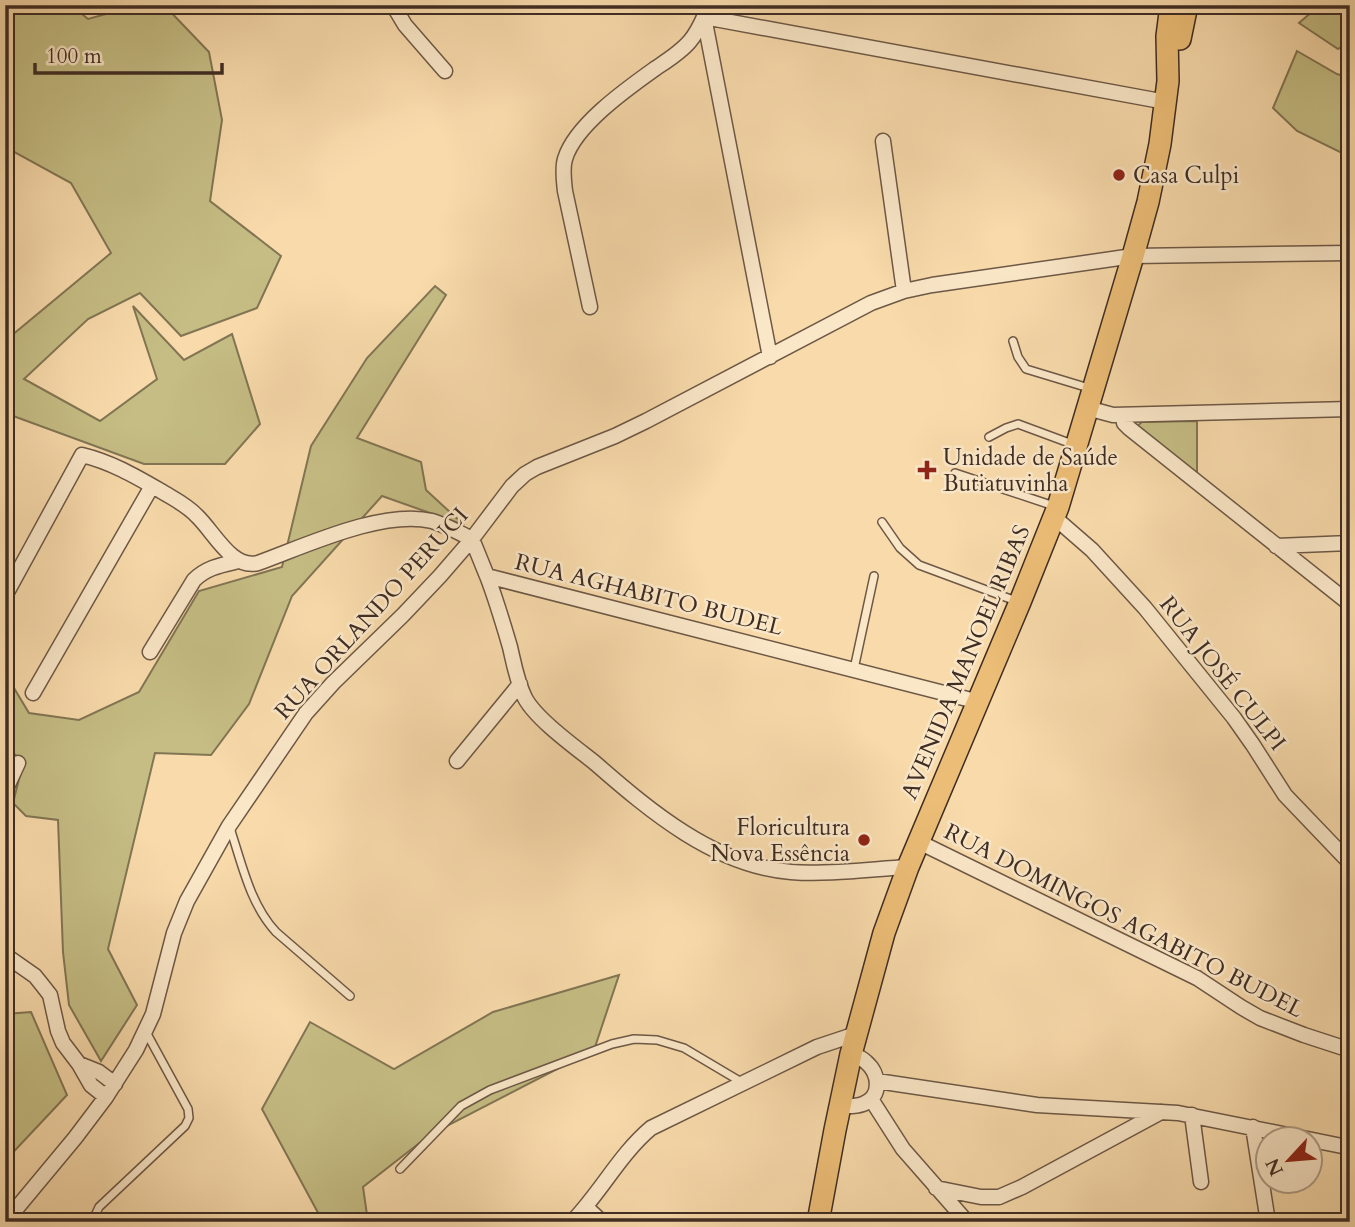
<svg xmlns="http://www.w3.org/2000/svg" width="1355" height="1227" font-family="Cardo,serif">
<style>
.green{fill:#c5bd84;stroke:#827554;stroke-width:2}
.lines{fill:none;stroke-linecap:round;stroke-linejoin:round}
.minor-tunnel{stroke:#d3b790;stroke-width:14;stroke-dasharray:14 7;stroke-linecap:butt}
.service-casing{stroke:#6d5846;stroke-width:10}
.minor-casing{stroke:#6d5846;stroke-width:17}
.primary-casing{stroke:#3f2d24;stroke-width:24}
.service{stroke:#fae7c8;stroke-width:7}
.minor{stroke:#fae7c8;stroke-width:14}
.primary{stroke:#ecbd76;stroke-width:21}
.poi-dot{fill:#8f2418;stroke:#fae7c8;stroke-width:2.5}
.labels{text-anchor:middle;stroke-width:5;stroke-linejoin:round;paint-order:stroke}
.poi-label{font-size:23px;fill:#3f2d24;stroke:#fae7c8;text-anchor:start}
.street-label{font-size:23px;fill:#3f2d24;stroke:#fae7c8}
</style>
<rect width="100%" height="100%" fill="#f8daab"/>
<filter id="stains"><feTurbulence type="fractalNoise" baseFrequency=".00286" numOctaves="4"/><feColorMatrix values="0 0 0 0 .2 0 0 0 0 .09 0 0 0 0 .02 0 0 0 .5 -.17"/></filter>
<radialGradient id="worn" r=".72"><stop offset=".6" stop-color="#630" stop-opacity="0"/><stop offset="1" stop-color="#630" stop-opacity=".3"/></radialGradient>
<path class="green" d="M5 5H71L88 19 139 5H164L209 52 222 120 210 201 281 256 257 308 181 336 140 293 88 319 24 379 100 421 157 379 133 306 184 360 232 334 260 424 225 464H144L5 413V341L111 253 71 183 5 147Z
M1320 5H1350V41L1338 49 1299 23Z
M1297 51 1337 74 1350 78V157L1297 131 1273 108Z
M435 286 446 295 357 438 421 462 426 490 464 525 382 496 292 596 249 704 211 755 155 753 108 949 137 1005 101 1061 69 1005 63 952 58 820 26 816 13 803 23 763 5 744V673L29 713 79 720 139 692 199 591 282 567 311 446 367 358Z
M1197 421V481L1136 427 1142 422Z
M619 975 594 1050 431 1134 363 1187 368 1222H323L262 1109 310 1022 394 1069 493 1012Z
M31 1012 67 1095 5 1161V1014Z"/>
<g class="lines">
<path class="minor-tunnel" d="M5 1220 16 1209"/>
<g class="service-casing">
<path id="service" d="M1013 341 1018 357 1026 369 1092 389
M989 437 1006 428 1018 424 1072 444
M955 473 1057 507
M882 522 900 548 919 565 1016 601
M854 669 874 576
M230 828C242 864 250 904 276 932L350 996
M400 1169 461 1106 490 1090 612 1044 634 1039 657 1040 684 1048 743 1083
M92 1222 99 1207 185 1126 189 1118 188 1109 146 1032"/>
</g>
<g class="minor-casing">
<path id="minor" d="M393 5 405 25 445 71
M706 5 704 17 770 357
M883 141 904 291
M590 307 565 191C564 181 562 169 565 159 575 125 628 88 656 68 668 60 681 52 690 41 696 34 700 26 704 17L1166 102
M1087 408 1113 415 1350 409
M1123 415 1124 423 1129 428 1350 604
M1054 517 1092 550 1145 608 1234 718 1253 745 1285 795 1350 863
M1276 546 1350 543
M487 576C496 599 503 623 510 647 514 664 517 682 525 698 536 719 575 747 595 763 650 811 715 866 791 872 827 875 872 869 908 867
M5 596 82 455C111 462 135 476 161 491 174 499 187 505 197 516 214 532 232 570 258 563 305 546 383 509 432 521 446 525 459 533 472 539L487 576 979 702
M150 652 194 580C207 567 222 565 239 561
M33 693 152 486
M457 761 520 684
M5 791 18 763
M919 842 1197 978 1241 1007 1260 1018 1304 1035 1350 1050
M5 955 35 976 43 986 50 995 58 1031 63 1043 79 1064 91 1085 106 1097
M79 1064 99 1072 115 1084
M877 1081 1037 1105 1178 1113 1342 1146 1350 1149
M871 1099 903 1149 967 1222
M840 1106C847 1106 855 1107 863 1104 882 1097 880 1074 866 1062 862 1058 857 1056 851 1054
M1192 1115 1201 1182
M1253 1127 1268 1222
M936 1188 981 1197H999L1022 1187 1161 1112
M586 1207 602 1222
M16 1209 75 1138 106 1097 136 1050 153 1014 174 933 187 901 229 826 306 713 333 683 403 615 440 576 472 539 512 486 525 474 537 467 615 436 646 421 871 303 904 291 932 285 1133 256 1350 253
M572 1222C601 1192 620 1154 651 1128L817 1047 856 1034"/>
</g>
<g class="primary-casing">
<path id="primary" d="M1180 39 1187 5
M818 1222 835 1130 851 1054 884 933 908 867 1020 602 1058 507 1133 256 1148 202 1160 144 1168 81 1167 36 1171 5"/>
</g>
<use href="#service" class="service"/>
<use href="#minor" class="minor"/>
<use href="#primary" class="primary"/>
</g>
<g class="poi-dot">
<circle cx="1119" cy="175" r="7"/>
<path d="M923.5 459.5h7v7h7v7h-7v7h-7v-7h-7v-7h7z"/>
<circle cx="864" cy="840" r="7"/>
</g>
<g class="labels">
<g class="poi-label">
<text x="1133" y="183">Casa Culpi</text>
<text x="943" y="465">Unidade de Saúde<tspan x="943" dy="26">Butiatuvinha</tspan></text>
<text x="850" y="835" text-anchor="end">Floricultura<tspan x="850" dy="26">Nova Essência</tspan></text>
</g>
<g class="street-label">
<text transform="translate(649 594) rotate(14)" y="8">RUA AGHABITO BUDEL</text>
<text transform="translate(371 613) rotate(-48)" y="8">RUA ORLANDO PERUCI</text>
<text transform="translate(965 662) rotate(-67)" y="8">AVENIDA MANOEL RIBAS</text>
<text transform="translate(1223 673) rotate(52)" y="8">RUA JOSÉ CULPI</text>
<text transform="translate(1124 920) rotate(27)" y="8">RUA DOMINGOS AGABITO BUDEL</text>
</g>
</g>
<rect width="1355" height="1227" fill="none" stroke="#f8daab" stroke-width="28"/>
<rect x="7" y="7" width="1341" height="1213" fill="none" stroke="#3f2d24" stroke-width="3.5"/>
<rect x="14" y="14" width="1327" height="1199" fill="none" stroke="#3f2d24" stroke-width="2"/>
<g transform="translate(1289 1160) rotate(244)"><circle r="33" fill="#fae7c8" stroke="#af9d86" stroke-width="2"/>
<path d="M0-5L12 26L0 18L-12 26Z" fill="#8f2418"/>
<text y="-10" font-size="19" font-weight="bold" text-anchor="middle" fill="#3f2d24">N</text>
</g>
<path d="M35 63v10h187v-10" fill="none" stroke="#3f2d24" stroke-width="3.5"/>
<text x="46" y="63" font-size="21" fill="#3f2d24" stroke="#fae7c8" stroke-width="5" paint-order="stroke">100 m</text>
<rect width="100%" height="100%" filter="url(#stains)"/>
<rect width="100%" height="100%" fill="url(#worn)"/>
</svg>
